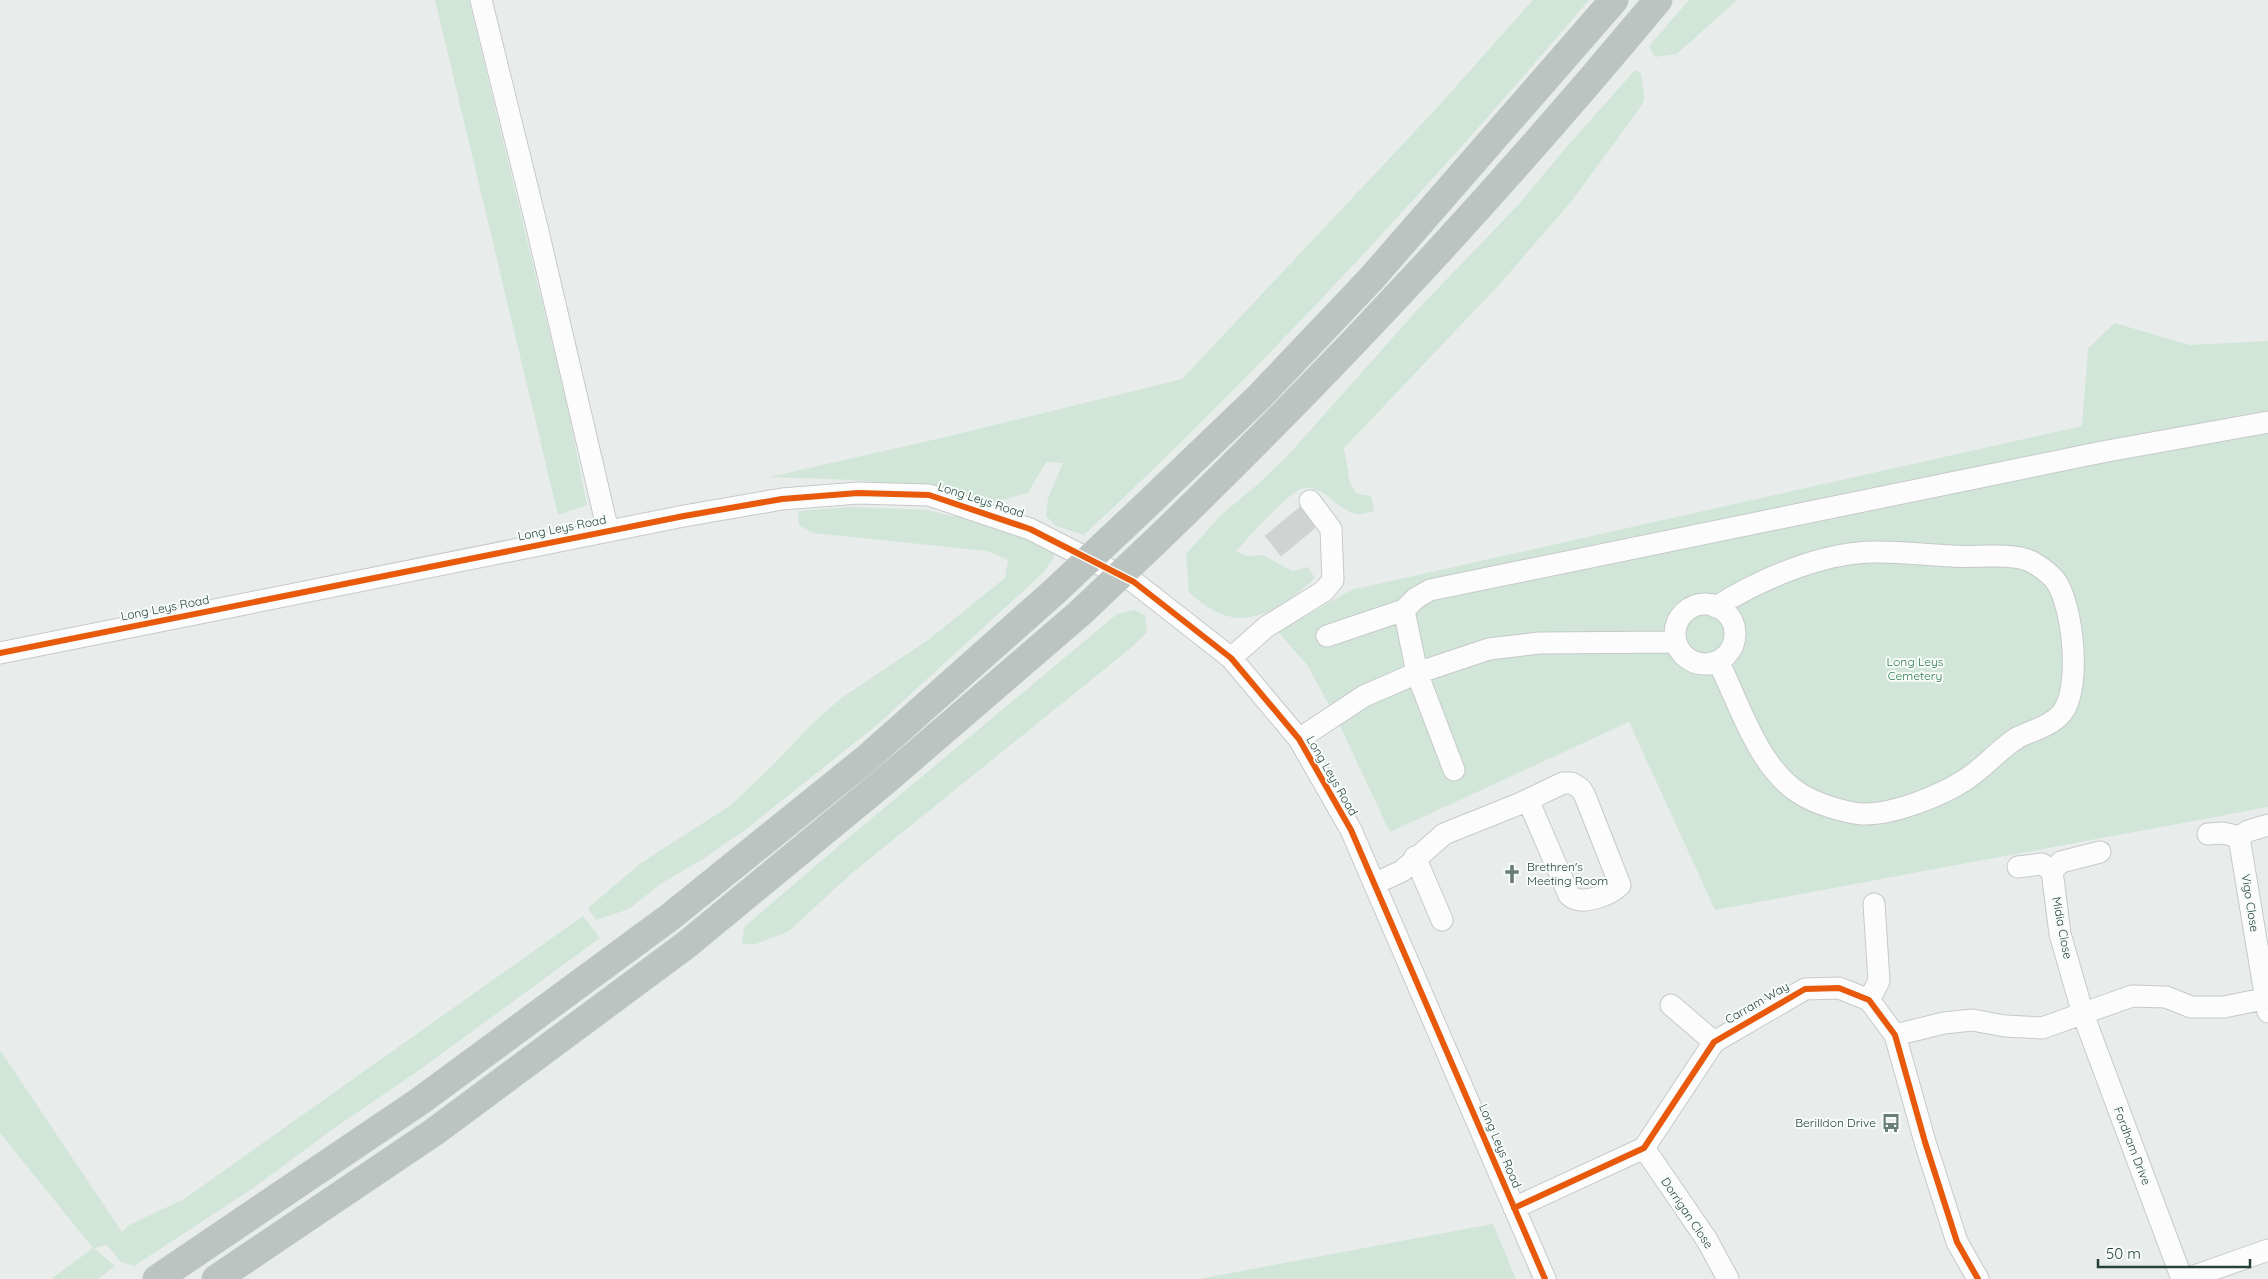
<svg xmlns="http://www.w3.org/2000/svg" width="2268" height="1279" font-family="Quicksand,sans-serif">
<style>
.green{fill:#d1e6d8}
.building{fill:#cfd4d2;stroke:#d1d6d4}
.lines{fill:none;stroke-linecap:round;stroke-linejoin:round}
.minor-casing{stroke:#c5cac8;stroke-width:23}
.highway-casing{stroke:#c3ccc9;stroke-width:29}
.minor{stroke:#fcfcfc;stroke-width:21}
.highway{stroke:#bcc4c2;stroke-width:28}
.highway-bridge-casing{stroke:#c3ccc9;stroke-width:29;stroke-linecap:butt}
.highway-bridge{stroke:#bcc4c2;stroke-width:28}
.cycleway-casing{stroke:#f7fbf9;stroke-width:9}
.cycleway{stroke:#e8590c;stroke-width:6}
.labels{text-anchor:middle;stroke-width:4;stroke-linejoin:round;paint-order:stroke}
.street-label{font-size:12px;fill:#24423a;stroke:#f7fbf9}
.park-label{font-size:12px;fill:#2d7a4b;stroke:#f7fbf9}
.poi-label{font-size:12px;fill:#24423a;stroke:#f7fbf9;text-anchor:start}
</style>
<rect width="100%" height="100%" fill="#e8edeb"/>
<path class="green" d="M435 0H469L569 414 587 505 558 515Z
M1533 0H1589C1430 187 1263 368 1084 535L1056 526 1046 516 1048 498 1063 463 1046 462 1028 493 992 503 918 486 852 480 769 477 950 436 1182 379 1434 111Z
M1689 0H1737L1677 54 1655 57 1649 46Z
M1635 70 1641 73 1644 97 1642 105 1571 202 1498 286 1344 448 1350 483 1357 494 1371 496 1374 511C1369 512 1364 514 1359 514 1338 513 1324 482 1301 489 1287 494 1248 538 1236 551L1247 556 1263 555 1292 571 1308 567 1315 578C1273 616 1236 638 1189 592L1186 554 1222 514 1257 485 1290 453 1419 308 1519 204 1563 151Z
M2115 323 2189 345 2268 341V807L1715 910 1629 722 1390 832 1338 722 1308 666 1278 632 1351 590 2082 426 2088 348Z
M849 507 928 510 952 516H967L1055 548 1054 557 1044 572 877 725 745 830 703 859 662 883 629 909 596 920 588 908 641 863 731 805 773 765 811 725 840 699 928 640 1005 578 1008 560 987 551 813 533 799 525 798 511Z
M1135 610 1145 616 1147 632 1132 647 852 873 789 931 756 944H742L744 927 841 844 1117 614Z
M583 916 600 938 418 1071 333 1129 252 1189 134 1266 121 1262 107 1245 94 1248 115 1266 98 1279H51L93 1248 0 1133V1050L122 1232 129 1225 184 1199Z
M1493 1224 1516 1279H1199L1492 1224Z"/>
<path class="building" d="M1300 507 1315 528 1281 556 1265 536Z"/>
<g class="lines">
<g class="minor-casing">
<path id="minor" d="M481 0 537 227 608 531
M1675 634a30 30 0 1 1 60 0a30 30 0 1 1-60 0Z
M1716 607C1759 580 1820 553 1872 552 1899 551 1925 555 1952 556 1973 558 2015 552 2032 562 2039 566 2050 574 2055 580 2073 604 2082 688 2062 713 2050 727 2032 730 2017 738 1998 750 1984 768 1965 780 1940 796 1893 815 1862 814 1843 812 1816 804 1799 793 1758 767 1739 703 1718 661
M1404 610 1416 598 1430 590 2102 452 2268 422
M1327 636 1404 610 1417 673 1454 770
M0 653 684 516 782 499 858 493 929 495 1030 529 1134 582 1231 658 1299 739 1351 830 1545 1279
M1231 658 1266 627 1324 591 1333 580 1331 529 1310 501
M1299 739 1364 696 1417 673 1489 649 1539 643 1676 642
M2208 834 2223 833 2239 837
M2239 837 2268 1012
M2239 837 2248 831 2268 825
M1415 857 1442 920
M2018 867 2042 864 2052 871
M2052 871 2060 934 2083 1014 2182 1279
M2052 871 2061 862 2100 852
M1374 884 1402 871 1444 834 1519 804 1563 783H1572L1581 789 1585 796 1620 885C1610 895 1580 907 1569 895L1528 800
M1869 1000 1879 981 1874 904
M1671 1005 1714 1042
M1895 1035 1944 1023 1972 1020 2005 1026 2042 1028 2132 996 2166 997 2191 1007H2224L2268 998
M1644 1148 1707 1240 1728 1279
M1514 1208 1644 1148 1714 1042 1805 989 1839 988 1869 1000 1895 1035 1925 1142 1957 1242 1978 1279
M2186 1279 2268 1250"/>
</g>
<g class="highway-casing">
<path id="highway" d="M1138 513 1259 397 1371 279 1614 0
M1160 537C1336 367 1502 188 1658 0
M157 1279 420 1101 670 917 866 759 1054 592
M216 1279 434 1132 686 945 885 781 1080 613"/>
</g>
<use href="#minor" class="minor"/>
<use href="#highway" class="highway"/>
<g class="highway-bridge-casing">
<path id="highway-bridge" d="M1054 592 1138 513
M1080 613 1160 537"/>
</g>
<use href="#highway-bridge" class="highway-bridge"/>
<g class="cycleway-casing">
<path id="cycleway" d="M0 653 684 516 782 499 858 493 929 495 1030 529 1134 582 1231 658 1299 739 1351 830 1545 1279
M1514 1208 1644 1148 1714 1042 1805 989 1839 988 1869 1000 1895 1035 1925 1142 1957 1242 1978 1279"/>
</g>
<use href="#cycleway" class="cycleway"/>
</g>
<defs>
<g id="church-bare" transform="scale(1.5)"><path d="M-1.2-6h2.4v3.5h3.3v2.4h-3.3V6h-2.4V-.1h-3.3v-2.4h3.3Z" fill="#697e78" stroke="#f7fbf9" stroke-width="2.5" paint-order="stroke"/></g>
<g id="bus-bare" transform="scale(1.5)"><path d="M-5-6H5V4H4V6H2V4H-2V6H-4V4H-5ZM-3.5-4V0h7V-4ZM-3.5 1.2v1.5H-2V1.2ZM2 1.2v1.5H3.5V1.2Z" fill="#697e78" stroke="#f7fbf9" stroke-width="2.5" paint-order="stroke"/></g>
</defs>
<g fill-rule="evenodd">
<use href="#church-bare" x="1512" y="874"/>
<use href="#bus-bare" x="1891" y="1123"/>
</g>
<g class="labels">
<g class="street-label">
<text transform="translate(981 500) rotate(18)" y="4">Long Leys Road</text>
<text transform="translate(562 528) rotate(-11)" y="4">Long Leys Road</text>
<text transform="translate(165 608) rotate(-11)" y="4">Long Leys Road</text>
<text transform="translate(1332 776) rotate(60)" y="4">Long Leys Road</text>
<text transform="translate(2250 903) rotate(81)" y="4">Vigo Close</text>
<text transform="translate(2062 928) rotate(79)" y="4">Midia Close</text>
<text transform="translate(1757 1003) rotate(-30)" y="4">Carram Way</text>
<text transform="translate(1500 1146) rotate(67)" y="4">Long Leys Road</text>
<text transform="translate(2132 1146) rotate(69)" y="4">Fordham Drive</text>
<text transform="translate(1687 1213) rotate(56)" y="4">Dorrigan Close</text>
</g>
<g class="park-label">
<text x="1915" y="666">Long Leys<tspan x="1915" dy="14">Cemetery</tspan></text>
</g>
<g class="poi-label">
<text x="1527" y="871">Brethren's<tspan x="1527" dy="14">Meeting Room</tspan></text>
<text x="1876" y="1127" text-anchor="end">Berilldon Drive</text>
</g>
</g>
<path d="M2098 1259v8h152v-8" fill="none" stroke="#24423a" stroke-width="2.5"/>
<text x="2106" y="1259" font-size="15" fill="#24423a" stroke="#f7fbf9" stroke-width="4" paint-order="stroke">50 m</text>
</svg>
